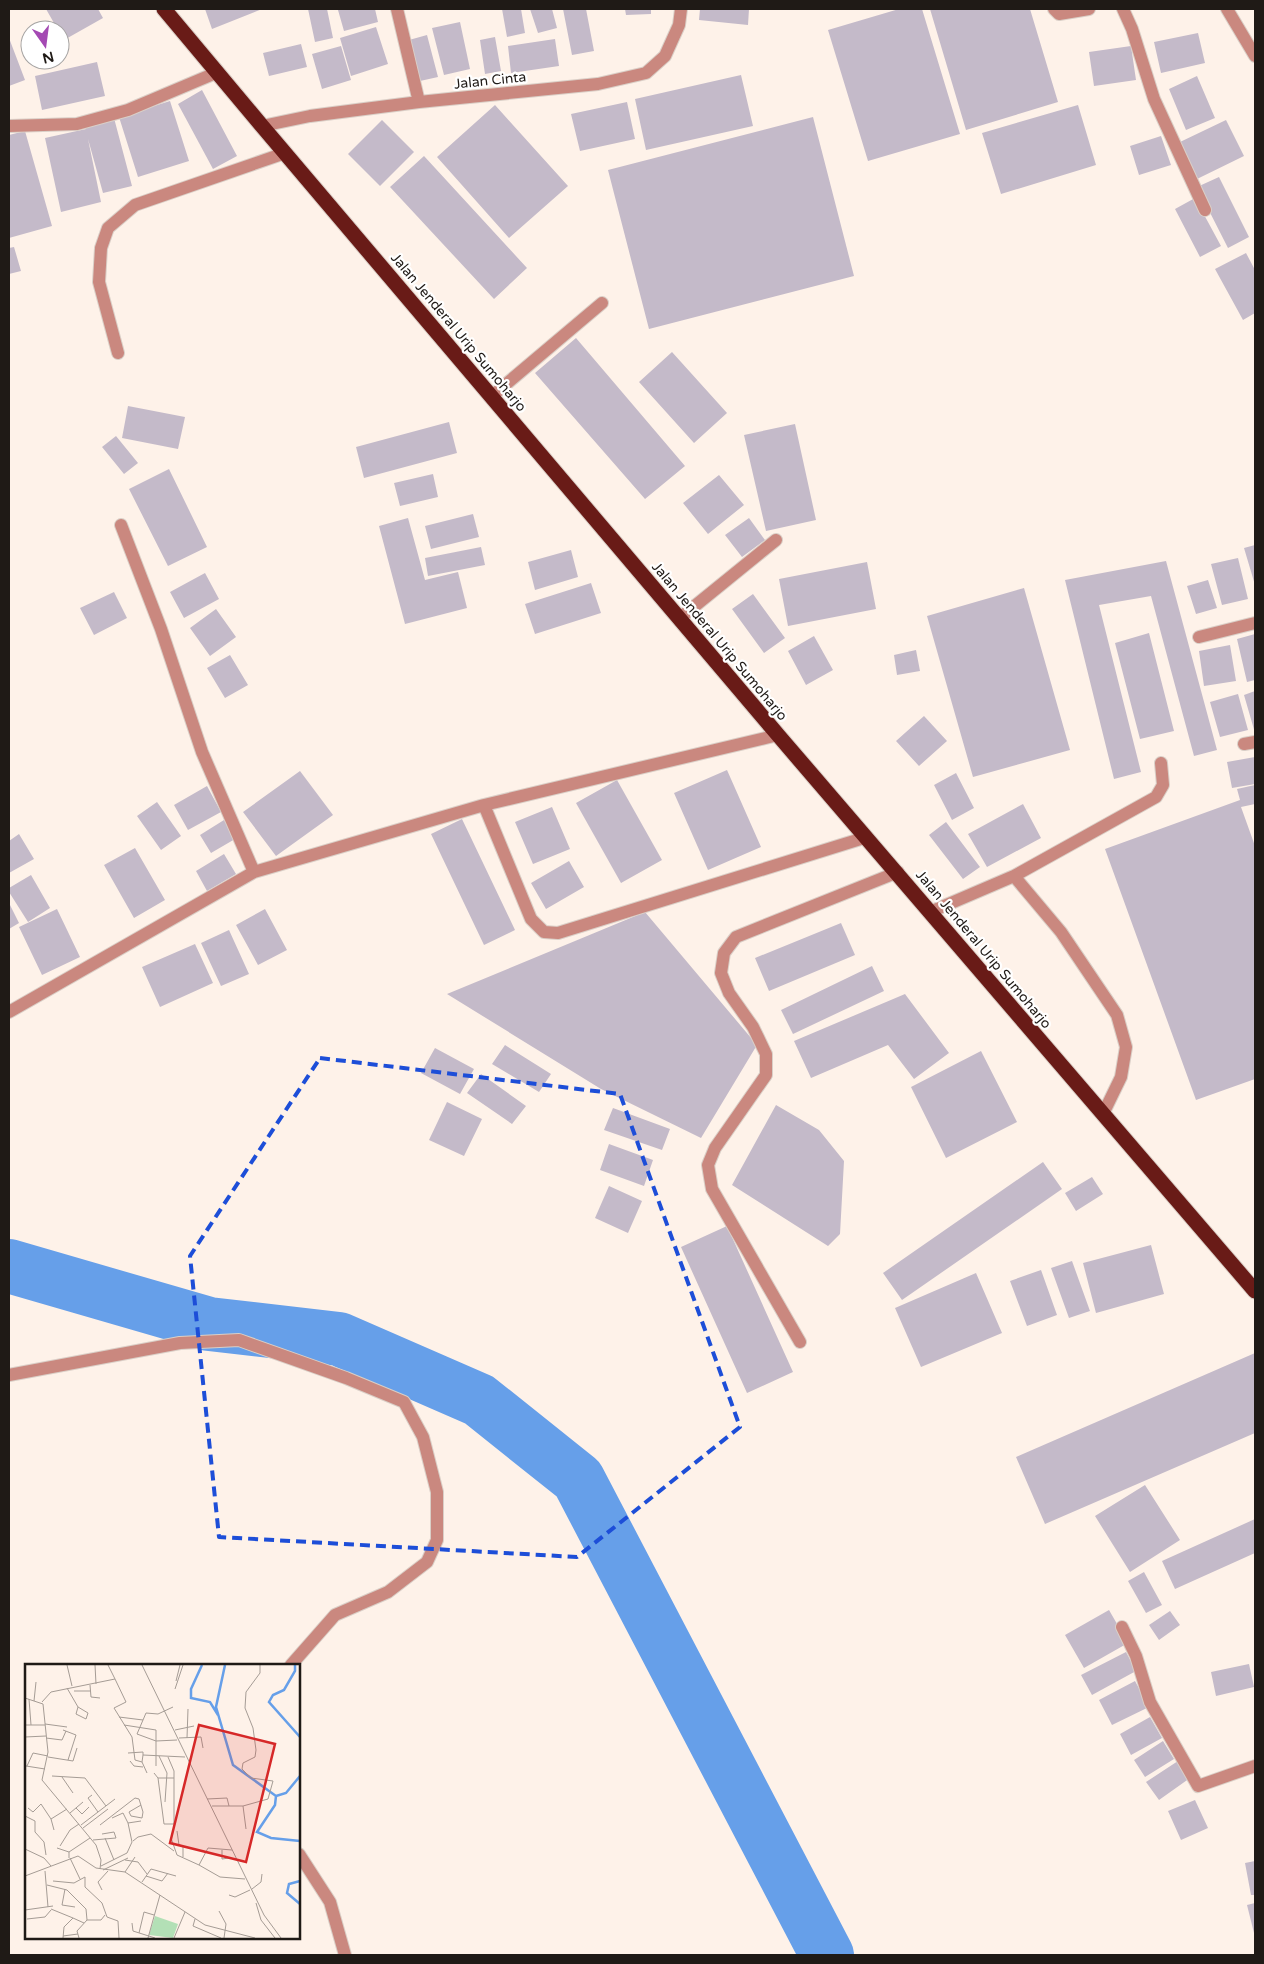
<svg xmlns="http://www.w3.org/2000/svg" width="1264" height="1964" font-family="'Varela Round',sans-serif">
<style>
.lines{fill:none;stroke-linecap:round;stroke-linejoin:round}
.river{stroke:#669fe9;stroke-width:54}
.building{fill:#c4bac9}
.lane-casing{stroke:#dacfc7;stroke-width:14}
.street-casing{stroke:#dacfc7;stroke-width:14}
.highway-casing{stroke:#dacfc7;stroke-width:17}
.lane{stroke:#ca887f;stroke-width:12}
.street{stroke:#ca887f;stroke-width:12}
.highway{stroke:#691b17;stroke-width:15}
.marked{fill:none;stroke:#1d4ed8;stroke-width:4;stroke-dasharray:10 6;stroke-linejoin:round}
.labels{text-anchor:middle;stroke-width:4.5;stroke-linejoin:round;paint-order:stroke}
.street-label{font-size:14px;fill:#1f1a16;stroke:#fff}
.inset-river{fill:none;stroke:#669fe9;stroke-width:2.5}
.inset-road{fill:none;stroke:#a59c95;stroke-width:1}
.view{fill:#d62828;fill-opacity:0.15;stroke:#d62828;stroke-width:2.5}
.inset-edge{fill:none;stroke:#1f1a16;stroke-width:2.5}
</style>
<rect width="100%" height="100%" fill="#fef2e9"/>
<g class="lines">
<path class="river" d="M9 1266 209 1324 339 1339 479 1400 578 1479 827 1955"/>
</g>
<path class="building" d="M46 9H98L103 18 64 40 60 30H58Z
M205 9H262L212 29Z
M308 9H327L333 38 315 42Z
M344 9H375L378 22 344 31 338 10Z
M502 9H521L525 33 507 37Z
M530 9H552L557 28 538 33Z
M563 9H586L594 51 572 55Z
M625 9H651V14L626 15Z
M700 9H749L748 25 699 20Z
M899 9H922L960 134 868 161 828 30Z
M930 9H1030L1058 102 966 130Z
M460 22 470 69 444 75 432 28Z
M376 27 388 64 351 76 340 38Z
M1198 33 1205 63 1161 73 1154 42Z
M427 35 438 77 420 81 409 40Z
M495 37 501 71 485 74 480 40Z
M9 38 25 80 9 86Z
M555 39 559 66 511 73 508 46Z
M301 44 307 67 269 76 263 53Z
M341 46 351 80 322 89 312 54Z
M1131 46 1136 80 1094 86 1089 52Z
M97 62 105 96 42 110 35 76Z
M741 75 753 126 646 150 635 99Z
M1197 76 1215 118 1186 130 1169 89Z
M202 90 237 156 213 169 178 104Z
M170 101 189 161 138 177 119 117Z
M627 102 635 139 580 151 571 114Z
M495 105 568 186 509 238 437 157Z
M1078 105 1096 165 1001 194 982 133Z
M813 117 854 276 649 329 608 170Z
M114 118 132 186 103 193 88 139 101 202 61 212 45 138 86 129 85 126Z
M382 120 414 152 380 186 348 154Z
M1226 120 1244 156 1197 179 1180 142Z
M25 131 52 226 9 238V135Z
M1161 136 1171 165 1139 175 1130 146Z
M424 156 527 268 494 299 390 187Z
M1219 177 1249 237 1228 248 1197 187Z
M1195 198 1221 246 1200 257 1175 209Z
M14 247 21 271 9 274V248Z
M1246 253 1255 270V313L1243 320 1215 269Z
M576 338 685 466 645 499 535 373Z
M672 352 727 413 694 443 639 382Z
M128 406 185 417 178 449 122 438Z
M449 422 457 453 364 478 356 447Z
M795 424 816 520 766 531 744 435Z
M116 436 138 463 124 474 102 447Z
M169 469 207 547 168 566 129 489Z
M433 474 438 497 400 506 394 483Z
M719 475 744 505 708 534 683 503Z
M473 514 479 537 431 549 425 526Z
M408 518 425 580 458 572 467 608 405 624 379 526Z
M749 518 765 540 742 557 725 535Z
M1255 545V585L1244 548Z
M481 547 485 565 428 576 425 558Z
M571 550 578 577 535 590 528 562Z
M1238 558 1248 599 1222 605 1211 564Z
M1166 561 1217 750 1194 756 1151 596 1099 605 1141 772 1114 779 1065 580Z
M867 562 876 609 788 626 779 579Z
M205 573 219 599 184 618 170 592Z
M1208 580 1217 608 1196 614 1187 586Z
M591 583 601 613 535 634 525 604Z
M1024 588 1070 750 973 777 927 616Z
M114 592 127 618 94 635 80 608Z
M753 594 785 638 764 653 732 609Z
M216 609 236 637 210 656 190 628Z
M1149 633 1174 731 1140 739 1115 643Z
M1255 634V680L1247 682 1237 639Z
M814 636 833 670 806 685 788 651Z
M1230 645 1236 681 1204 686 1199 651Z
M916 650 920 671 897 675 894 655Z
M230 655 248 685 225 698 207 668Z
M1255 691V733L1244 695Z
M1238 694 1248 730 1220 737 1210 702Z
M924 716 947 741 919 766 896 741Z
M1255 757V784L1232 788 1227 762Z
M727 770 761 847 708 870 674 793Z
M300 771 333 815 276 856 243 812Z
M956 773 974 808 952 820 934 785Z
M617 780 662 860 621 883 576 803Z
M1255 785V804L1241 807 1255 846V1079L1196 1100 1105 849 1240 800 1237 789Z
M207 786 221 812 188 830 174 805Z
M157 802 181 836 161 850 137 816Z
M1023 804 1041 838 987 867 968 834Z
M552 807 570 849 533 864 515 822Z
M462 819 515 930 484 945 431 834Z
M224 820 235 839 211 853 200 835Z
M946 822 980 867 963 879 929 835Z
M19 834 34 859 9 873V841Z
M135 848 165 900 134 918 104 865Z
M224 854 236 874 207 891 196 871Z
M569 861 584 887 546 909 531 883Z
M31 875 50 908 28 922 9 892V888Z
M9 903 19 923 9 929Z
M57 909 80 957 42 975 19 927Z
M265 909 287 950 258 965 236 925Z
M645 912 757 1045 701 1138 601 1089 447 994Z
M841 923 855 955 769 991 755 958Z
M229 930 249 974 221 986 201 943Z
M195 944 213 983 160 1007 142 967Z
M872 966 884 991 793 1034 781 1010Z
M905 994 949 1053 914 1079 888 1045 811 1078 794 1041Z
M505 1045 551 1074 539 1092 492 1064Z
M435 1048 474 1069 460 1094 421 1073Z
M981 1051 1017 1122 946 1158 911 1087Z
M481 1074 526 1106 512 1124 467 1093Z
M447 1102 482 1119 464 1156 429 1140Z
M776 1105 819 1130 844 1161 840 1234 828 1246 732 1185Z
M613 1108 670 1129 662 1150 604 1130Z
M609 1144 653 1160 644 1186 600 1170Z
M1043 1162 1062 1189 902 1300 883 1273Z
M1092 1177 1103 1194 1076 1211 1065 1193Z
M609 1186 642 1201 628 1233 595 1218Z
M727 1226 793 1372 747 1393 681 1247Z
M1151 1245 1164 1294 1096 1313 1083 1263Z
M1072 1261 1090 1311 1069 1318 1051 1268Z
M1041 1270 1057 1315 1027 1326 1010 1281Z
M976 1273 1002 1333 921 1367 895 1308Z
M1255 1353V1433L1045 1524 1016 1457Z
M1145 1485 1180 1540 1130 1572 1095 1516Z
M1255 1519V1553L1175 1589 1162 1561Z
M1144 1572 1162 1605 1146 1613 1128 1581Z
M1109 1610 1128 1643 1084 1668 1065 1635Z
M1170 1611 1180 1625 1159 1640 1149 1625Z
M1126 1652 1136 1671 1092 1695 1081 1675Z
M1249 1664 1254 1687 1216 1696 1211 1672Z
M1135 1681 1149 1707 1112 1725 1099 1700Z
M1150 1717 1162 1738 1131 1755 1120 1734Z
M1163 1741 1174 1759 1145 1777 1134 1760Z
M1178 1761 1190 1778 1159 1800 1146 1782Z
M1195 1800 1208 1828 1181 1840 1168 1811Z
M1255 1861V1895H1251L1245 1863Z
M1255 1903V1937L1247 1905Z"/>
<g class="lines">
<g class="lane-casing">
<path id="lane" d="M9 126 77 124 128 110 218 72
M118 353 99 282 101 248 108 228 135 205 285 153
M492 396 602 303
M680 618 776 540
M1014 876 1156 797 1163 785 1161 763
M930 912 1014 876 1061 932 1117 1015 1126 1047 1121 1077 1103 1114
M800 1342 712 1189 708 1165 715 1148 766 1075V1054L753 1027 729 993 721 973 724 953 736 937 898 872"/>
</g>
<g class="street-casing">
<path id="street" d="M397 9 419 102
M1054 9 1059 14 1089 9
M1123 9 1132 29 1154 99 1205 210
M1227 9 1255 56
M262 126 310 116 419 102 598 84 646 73 665 56 679 25 681 9
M1199 637 1255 623
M1244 744 1255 742
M484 805 531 919 544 932 558 933 867 837
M254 872 484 805 778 735
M9 1012 254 872 202 752 161 629 121 525
M9 1375 180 1343 239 1340 346 1378 404 1402 423 1437 437 1492V1540L427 1562 388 1592 335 1615 291 1665
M1122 1627 1136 1656 1150 1702 1198 1786 1255 1766
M299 1854 330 1902 345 1955"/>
</g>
<g class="highway-casing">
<path id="highway" d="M164 9 262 126 778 735 1255 1291"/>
</g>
<use href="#lane" class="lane"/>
<use href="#street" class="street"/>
<use href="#highway" class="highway"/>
</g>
<path class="marked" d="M320 1058 620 1094 740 1427 577 1557 219 1537 190 1256Z"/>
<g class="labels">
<g class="street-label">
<text transform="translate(490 80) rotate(-6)" y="5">Jalan Cinta</text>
<text transform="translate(459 332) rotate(50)" y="5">Jalan Jenderal Urip Sumoharjo</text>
<text transform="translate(720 641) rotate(50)" y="5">Jalan Jenderal Urip Sumoharjo</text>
<text transform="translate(984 949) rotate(50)" y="5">Jalan Jenderal Urip Sumoharjo</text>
</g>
</g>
<g transform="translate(25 1664)">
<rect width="275" height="275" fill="#fef2e9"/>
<path d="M130 252 153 260 148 274 124 271Z" fill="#b3e0b6"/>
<path class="inset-river" d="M177 1 166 25V34L185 38 193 51M200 1 191 43 208 101 251 132 250 141 232 168 246 174 275 177M270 1V7L259 26 248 31 244 38 275 73M251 132 261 129 275 112M275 217 264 220 262 229 275 240"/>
<path class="inset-road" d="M42 1 47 22M70 1 71 20M117 1 239 251 256 274M90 15 101 38 89 44 107 73 110 96 117 98M151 17 155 1M65 21 66 33 75 34M42 24 53 43 63 49 61 55 51 50 53 43M150 25 158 1M49 27H65M0 34 18 40 23 88 17 116 71 181 76 196 75 205M4 35 6 61M9 37 11 18M17 38 26 28 90 15 83 1M148 43 133 50 121 49 112 70 131 77 152 76M94 53 118 56M20 60 42 63M0 61H20M99 61 131 66V102M38 66 51 71 43 96M150 66 169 62M0 73 21 72M21 74 37 76 41 67M154 74 176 73 178 84M162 74 163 45M103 89 118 88V91L160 93M118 91 117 98 122 109M134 92 142 109 140 138M23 93 48 97 52 84M105 97 109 102 118 103M1 102 20 105M2 102 8 89 23 92M129 109 133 114 139 160H149V107L143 93M27 112 60 114 81 142M37 113 48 129M133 114H149M67 131 63 134 73 148M182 135 202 134 204 142M187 142H218M3 144 8 148 16 140 26 155M51 144 57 150 64 143M45 149 58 138M0 152 10 157V168L19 178 21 191M87 154 98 149 103 159 116 157M56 161 90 135M75 161 110 134 114 135 118 148 117 154 106 152 104 148 116 141M58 164 83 145M221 165 218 142 243 135 248 117 226 114 217 105 218 99 230 93 231 86 228 64 220 44 221 28 235 9V1M29 166 26 155 42 145M152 167 154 181 158 182V193M80 174 89 196M146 174 152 191 174 201M68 176 91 174 89 168 77 170M108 177 113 173 126 170 149 187M35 182 45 166 54 160M32 184 44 188V194M0 185 19 194 26 202M197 186V195L204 194M207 186 183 184 174 201 195 213 220 215M44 188 65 174M45 194 55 215M100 196 113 198 122 210M76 202 102 189 107 178 103 159M78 206 103 194M20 207 23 243M100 208 110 193M0 212 53 192 71 204 100 208 180 261 230 274M121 212 137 217 143 209M28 217 49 219 60 213V223L77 239 82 253 93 257 94 274M117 218 126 205 151 212M22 221 42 226 61 245 62 256 52 267 54 274M40 225 37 241 50 243M227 225 236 218 237 210M77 226 73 218 83 207M204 231 210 233 225 226M231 239 236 256 250 274M26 245 48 254M0 246 28 242M194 247 201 260 199 274M2 255 20 253 26 246M170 255 168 262 196 274M62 256H76L80 251M107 259 108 267 130 274M114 269 119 248 129 251M38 272 53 270M38 274 39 263 48 254 59 259M123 274 135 231M149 274 160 248"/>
<path class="view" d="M174 61 250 80 221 198 145 179Z"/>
<rect width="275" height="275" class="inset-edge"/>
</g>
<rect width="1264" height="1964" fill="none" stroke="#1f1a16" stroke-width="20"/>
<g transform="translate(45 45) rotate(166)"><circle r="24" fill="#ffffff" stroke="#a5a3a2"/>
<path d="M0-4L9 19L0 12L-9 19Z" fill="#a449b3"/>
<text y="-8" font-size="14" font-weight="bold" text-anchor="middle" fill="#1f1a16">N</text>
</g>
</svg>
